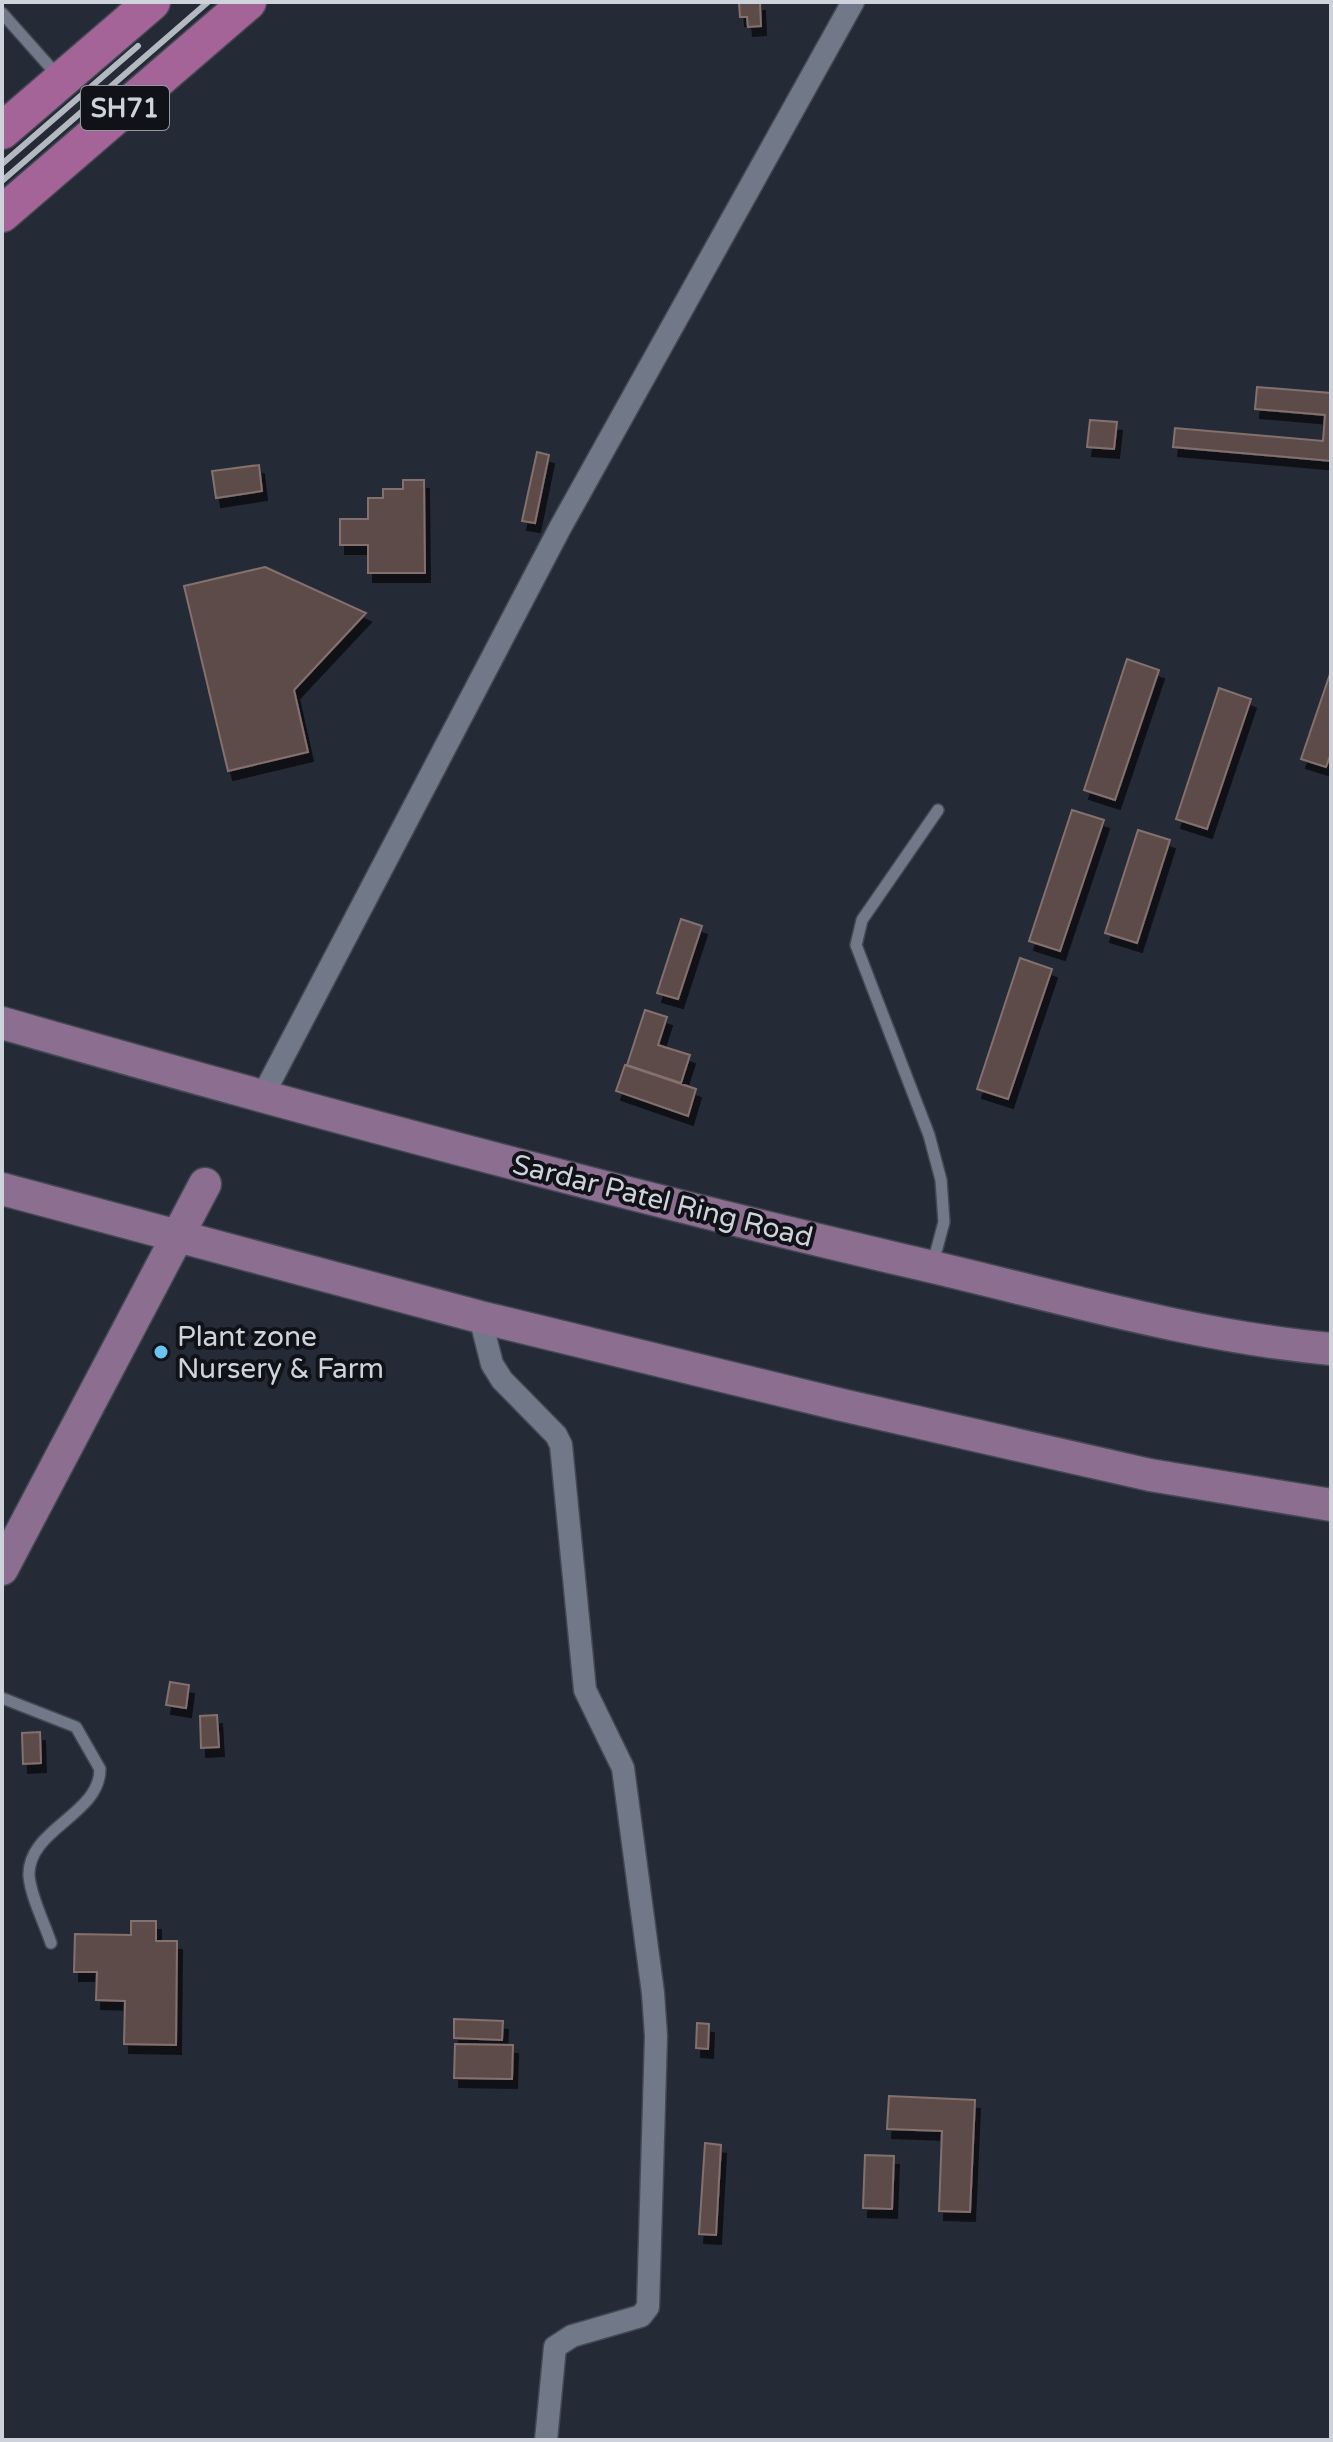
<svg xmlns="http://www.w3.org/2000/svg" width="1333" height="2442" font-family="'Varela Round',sans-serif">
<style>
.building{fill:#5d4b49;stroke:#84706d;stroke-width:2;filter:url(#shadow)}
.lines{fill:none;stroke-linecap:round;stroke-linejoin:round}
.lane-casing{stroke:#444853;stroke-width:14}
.street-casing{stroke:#444853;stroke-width:25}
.secondary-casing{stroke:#444853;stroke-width:35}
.primary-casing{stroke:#444853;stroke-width:39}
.lane{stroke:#717887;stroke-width:11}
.street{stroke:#717887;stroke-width:22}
.secondary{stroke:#8b6e90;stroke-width:32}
.primary{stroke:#a56498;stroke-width:36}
.rail{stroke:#b4b8c1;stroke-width:6}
.poi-dot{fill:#6ac3f1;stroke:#101218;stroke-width:3}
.labels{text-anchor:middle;stroke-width:8;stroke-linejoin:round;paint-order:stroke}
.shield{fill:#101218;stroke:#9598a0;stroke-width:2}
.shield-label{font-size:26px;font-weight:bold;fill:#ced2da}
.street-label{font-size:28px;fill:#ced2da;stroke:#101218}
.poi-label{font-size:28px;fill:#ced2da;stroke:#101218;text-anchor:start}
</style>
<defs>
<filter id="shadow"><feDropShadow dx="5" dy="9" stdDeviation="0" flood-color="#0009"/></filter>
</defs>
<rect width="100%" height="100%" fill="#252a37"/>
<path class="building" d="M739 2H760L761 26 748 27 747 17H740Z
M1257 387 1331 393V461L1173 447 1175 428 1323 441 1325 415 1255 409Z
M1090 420 1117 422 1114 449 1087 447Z
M537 452 549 455 535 523 522 521Z
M259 465 262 491 216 498 212 471Z
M403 480H424L425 573H368V545H340V519H368V498H383V489H403Z
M265 567 366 613 294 690 308 752 228 771 184 586Z
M1127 659 1159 670 1115 800 1084 790Z
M1331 671V753L1326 767 1301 759Z
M1219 688 1251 699 1207 829 1176 819Z
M1072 810 1104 820 1060 951 1029 941Z
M1138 830 1170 840 1137 943 1105 933Z
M681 919 702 926 678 999 657 993Z
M1020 958 1052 969 1008 1099 977 1089Z
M645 1010 667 1017 658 1045 690 1055 681 1083 627 1065Z
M625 1065 696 1089 688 1116 616 1091Z
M170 1682 189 1685 186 1708 166 1705Z
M217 1715 219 1747 201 1748 200 1716Z
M40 1732 41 1763 23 1764 22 1733Z
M131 1921H156V1941H177L176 2045 124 2044 125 2001 96 2000 97 1972H74L75 1934 131 1935Z
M454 2019 503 2021 502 2040 454 2038Z
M697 2023 709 2024 708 2049 696 2048Z
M455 2044 513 2045 512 2079 454 2078Z
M889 2096 975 2100 970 2212 939 2211 942 2131 887 2129Z
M705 2143 721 2145 716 2235 699 2234Z
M865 2155 894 2156 892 2209 863 2208Z"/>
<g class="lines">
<g class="lane-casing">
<path id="lane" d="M2 13 58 76
M933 1263 944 1222 941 1180 929 1135 856 945 862 920 938 810
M2 1698 76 1727 100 1769C100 1815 27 1829 29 1876 31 1897 44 1922 51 1943"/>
</g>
<g class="street-casing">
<path id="street" d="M262 1097 560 528 853 2
M480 1317 492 1364 502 1380 556 1435 561 1445 585 1690 623 1768 653 1993 656 2036 648 2307 641 2316 572 2336 555 2347 546 2440"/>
</g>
<g class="secondary-casing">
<path id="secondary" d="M2 1023C302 1109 603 1190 907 1261 1047 1293 1188 1336 1331 1349
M2 1189 480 1317 842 1405 1150 1475 1331 1505
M2 1569 205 1184"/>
</g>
<g class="primary-casing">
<path id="primary" d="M2 131 152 2
M2 214 248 2"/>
</g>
<use href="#lane" class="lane"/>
<use href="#street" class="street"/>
<use href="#secondary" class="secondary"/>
<use href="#primary" class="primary"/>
<path class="rail" d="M2 164 138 46
M2 181 208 2"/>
</g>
<circle class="poi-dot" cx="161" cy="1352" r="8"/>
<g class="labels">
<rect class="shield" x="81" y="86" width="88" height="44" rx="6"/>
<g class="shield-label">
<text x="125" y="117">SH71</text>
</g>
<g class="street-label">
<text transform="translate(663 1200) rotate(14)" y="10">Sardar Patel Ring Road</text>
</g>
<g class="poi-label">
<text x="177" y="1346">Plant zone<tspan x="177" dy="32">Nursery &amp; Farm</tspan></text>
</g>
</g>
<rect width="1333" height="2442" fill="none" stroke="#ced2da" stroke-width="8"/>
</svg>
